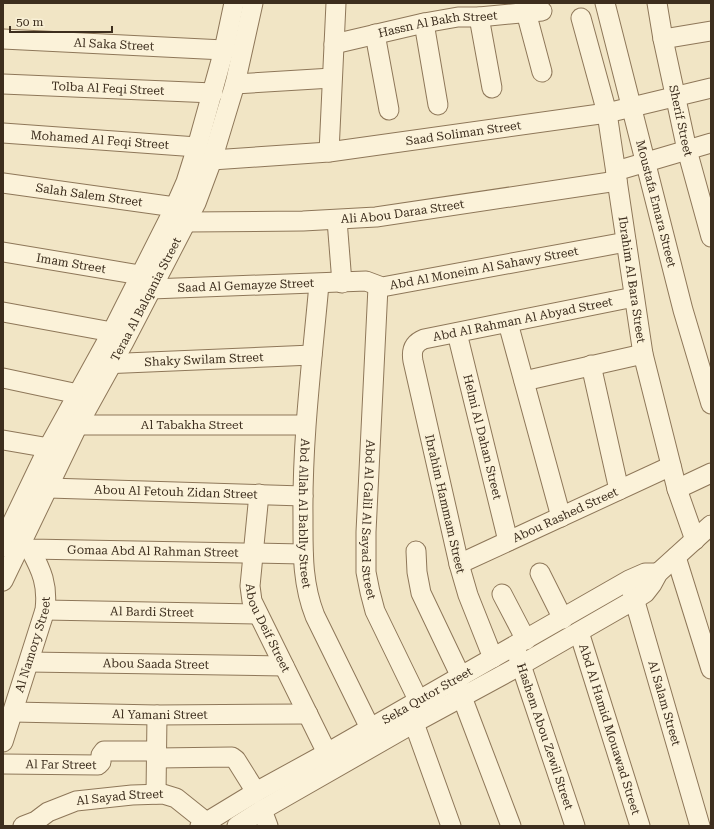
<svg xmlns="http://www.w3.org/2000/svg" width="714" height="829" font-family="'Roboto Serif',serif">
<style>
.lines{fill:none;stroke-linecap:round;stroke-linejoin:round}
.minor-casing{stroke:#8e7759;stroke-width:21}
.minor{stroke:#fbf2d9;stroke-width:19}
.labels{text-anchor:middle;stroke-width:4;stroke-linejoin:round;paint-order:stroke}
.street-label{font-size:12px;fill:#3d2e1e;stroke:#f8efd5}
</style>
<rect width="100%" height="100%" fill="#f1e5c5"/>
<g class="lines">
<g class="minor-casing">
<g id="minor">
<path id="s1" d="M605 3 683 310 711 404"/>
<path id="s2" d="M657 3 663 39 687 150 711 237"/>
<path d="M526 12 542 72"/>
<path d="M479 17 492 88"/>
<path id="s3" d="M581 18 607 113 643 354 677 489 695 540"/>
<path d="M424 23 438 105"/>
<path d="M375 34 389 110"/>
<path id="s4" d="M3 39 224 50"/>
<path d="M663 39 711 31"/>
<path id="s5" d="M334 44 424 23 458 17H479L542 11"/>
<path id="s6" d="M3 84 213 93"/>
<path d="M235 84 332 78"/>
<path id="s7" d="M3 133 197 147"/>
<path d="M329 152 336 3"/>
<path id="s8" d="M212 160 329 152 607 113 711 88"/>
<path d="M616 171 711 143"/>
<path id="s9" d="M3 183 175 207"/>
<path d="M337 220 342 283"/>
<path id="s10" d="M186 222 303 221 376 217 617 181"/>
<path id="s11" d="M3 252 140 275"/>
<path id="s12" d="M319 284C312 362 302 439 303 517 303 552 302 583 315 616L370 728"/>
<path id="s13" d="M378 287 366 532V572L370 592 375 611 424 712"/>
<path id="s14" d="M151 289 366 281 382 287 626 242"/>
<path d="M3 312 112 332"/>
<path d="M508 323 561 517"/>
<path id="s15" d="M457 333 508 541"/>
<path id="s16" d="M102 364 312 355"/>
<path d="M591 365 619 490"/>
<path d="M3 378 78 394"/>
<path d="M524 381 643 354"/>
<path id="s17" d="M78 425H305"/>
<path d="M3 440 61 450"/>
<path id="s18" d="M49 488 303 496"/>
<path d="M677 489 711 473"/>
<path id="s19" d="M259 494 250 586 252 601 327 753"/>
<path d="M3 542 48 448 112 332 175 207 186 182 197 147 224 50 234 3"/>
<path id="s20" d="M6 547 30 549 303 554"/>
<path d="M416 551 417 572 421 593 461 677"/>
<path d="M676 557 711 669"/>
<path id="s21" d="M459 564 671 466"/>
<path d="M540 573 563 619"/>
<path id="s22" d="M3 581 78 425 124 342 196 203 212 160 235 84 253 3"/>
<path id="s23" d="M631 588 700 826"/>
<path d="M502 594 526 640"/>
<path id="s24" d="M45 610 258 614"/>
<path id="s25" d="M579 632 640 826"/>
<path id="s26" d="M517 653 575 826"/>
<path id="s27" d="M493 658 468 595 459 564 413 361C411 350 414 343 424 339L634 297"/>
<path id="s28" d="M29 662 284 666"/>
<path d="M456 686 462 697 511 826"/>
<path id="s29" d="M13 712 157 715 308 714"/>
<path d="M409 712 414 723 451 826"/>
<path id="s30" d="M3 742 45 610C48 585 42 571 30 549"/>
<path d="M157 758 232 757 236 760 256 792"/>
<path id="s31" d="M3 764 98 765 101 762V755L104 751H157"/>
<path d="M156 794 157 715"/>
<path d="M262 810 268 826"/>
<path id="s32" d="M23 826 36 821 48 812 76 801 132 795 163 794 176 798 211 826"/>
<path id="s33" d="M200 826 256 792 327 753 629 580 645 573H658"/>
<path d="M237 826 262 810 414 723 521 665 634 600 645 593 652 584 658 573 711 525"/>
</g>
</g>
<use href="#minor" class="minor"/>
</g>
<g class="labels">
<g class="street-label">
<text dy="4" stroke="none"><textPath href="#s5" startOffset="106">Hassn Al Bakh Street</textPath></text>
<text dy="4" stroke="none"><textPath href="#s4" startOffset="111">Al Saka Street</textPath></text>
<text dy="4" stroke="none"><textPath href="#s6" startOffset="105">Tolba Al Feqi Street</textPath></text>
<text dy="4" stroke="none"><textPath href="#s2" startOffset="120">Sherif Street</textPath></text>
<text dy="4" stroke="none"><textPath href="#s8" startOffset="253">Saad Soliman Street</textPath></text>
<text dy="4" stroke="none"><textPath href="#s7" startOffset="97">Mohamed Al Feqi Street</textPath></text>
<text dy="4" stroke="none"><textPath href="#s9" startOffset="87">Salah Salem Street</textPath></text>
<text dy="4" stroke="none"><textPath href="#s1" startOffset="207">Moustafa Emara Street</textPath></text>
<text dy="4" stroke="none"><textPath href="#s10" startOffset="217">Ali Abou Daraa Street</textPath></text>
<text dy="4" stroke="none"><textPath href="#s11" startOffset="69">Imam Street</textPath></text>
<text dy="4" stroke="none"><textPath href="#s14" startOffset="336">Abd Al Moneim Al Sahawy Street</textPath></text>
<text dy="4" stroke="none"><textPath href="#s3" startOffset="267">Ibrahim Al Bara Street</textPath></text>
<text dy="4" stroke="none"><textPath href="#s14" startOffset="95">Saad Al Gemayze Street</textPath></text>
<text dy="4" stroke="none"><textPath href="#s22" startOffset="316">Teraa Al Balqania Street</textPath></text>
<text dy="4" stroke="none"><textPath href="#s27" startOffset="436">Abd Al Rahman Al Abyad Street</textPath></text>
<text dy="4" stroke="none"><textPath href="#s16" startOffset="102">Shaky Swilam Street</textPath></text>
<text dy="4" stroke="none"><textPath href="#s17" startOffset="114">Al Tabakha Street</textPath></text>
<text dy="4" stroke="none"><textPath href="#s15" startOffset="107">Helmi Al Dahan Street</textPath></text>
<text dy="4" stroke="none"><textPath href="#s18" startOffset="127">Abou Al Fetouh Zidan Street</textPath></text>
<text transform="translate(445 504) rotate(77)" y="4">Ibrahim Hammam Street</text>
<text dy="4" stroke="none"><textPath href="#s12" startOffset="230">Abd Allah Al Bablly Street</textPath></text>
<text dy="4" stroke="none"><textPath href="#s21" startOffset="117">Abou Rashed Street</textPath></text>
<text dy="4" stroke="none"><textPath href="#s13" startOffset="233">Abd Al Galil Al Sayad Street</textPath></text>
<text dy="4" stroke="none"><textPath href="#s20" startOffset="147">Gomaa Abd Al Rahman Street</textPath></text>
<text dy="4" stroke="none"><textPath href="#s24" startOffset="107">Al Bardi Street</textPath></text>
<text dy="4" stroke="none"><textPath href="#s19" startOffset="138">Abou Deif Street</textPath></text>
<text dy="4" stroke="none"><textPath href="#s30" startOffset="102">Al Namory Street</textPath></text>
<text dy="4" stroke="none"><textPath href="#s28" startOffset="127">Abou Saada Street</textPath></text>
<text dy="4" stroke="none"><textPath href="#s33" startOffset="262">Seka Qutor Street</textPath></text>
<text dy="4" stroke="none"><textPath href="#s23" startOffset="120">Al Salam Street</textPath></text>
<text dy="4" stroke="none"><textPath href="#s29" startOffset="147">Al Yamani Street</textPath></text>
<text dy="4" stroke="none"><textPath href="#s25" startOffset="102">Abd Al Hamid Mouawad Street</textPath></text>
<text dy="4" stroke="none"><textPath href="#s26" startOffset="88">Hashem Abou Zewil Street</textPath></text>
<text dy="4" stroke="none"><textPath href="#s31" startOffset="58">Al Far Street</textPath></text>
<text dy="4" stroke="none"><textPath href="#s32" startOffset="103">Al Sayad Street</textPath></text>
</g>
</g>
<rect width="714" height="829" fill="none" stroke="#3d2e1e" stroke-width="8"/>
<path d="M10 26v6h102v-6" fill="none" stroke="#3d2e1e" stroke-width="2"/>
<text x="16" y="26" font-size="12" fill="#3d2e1e" stroke="#f8efd5" stroke-width="3" paint-order="stroke">50 m</text>
</svg>
